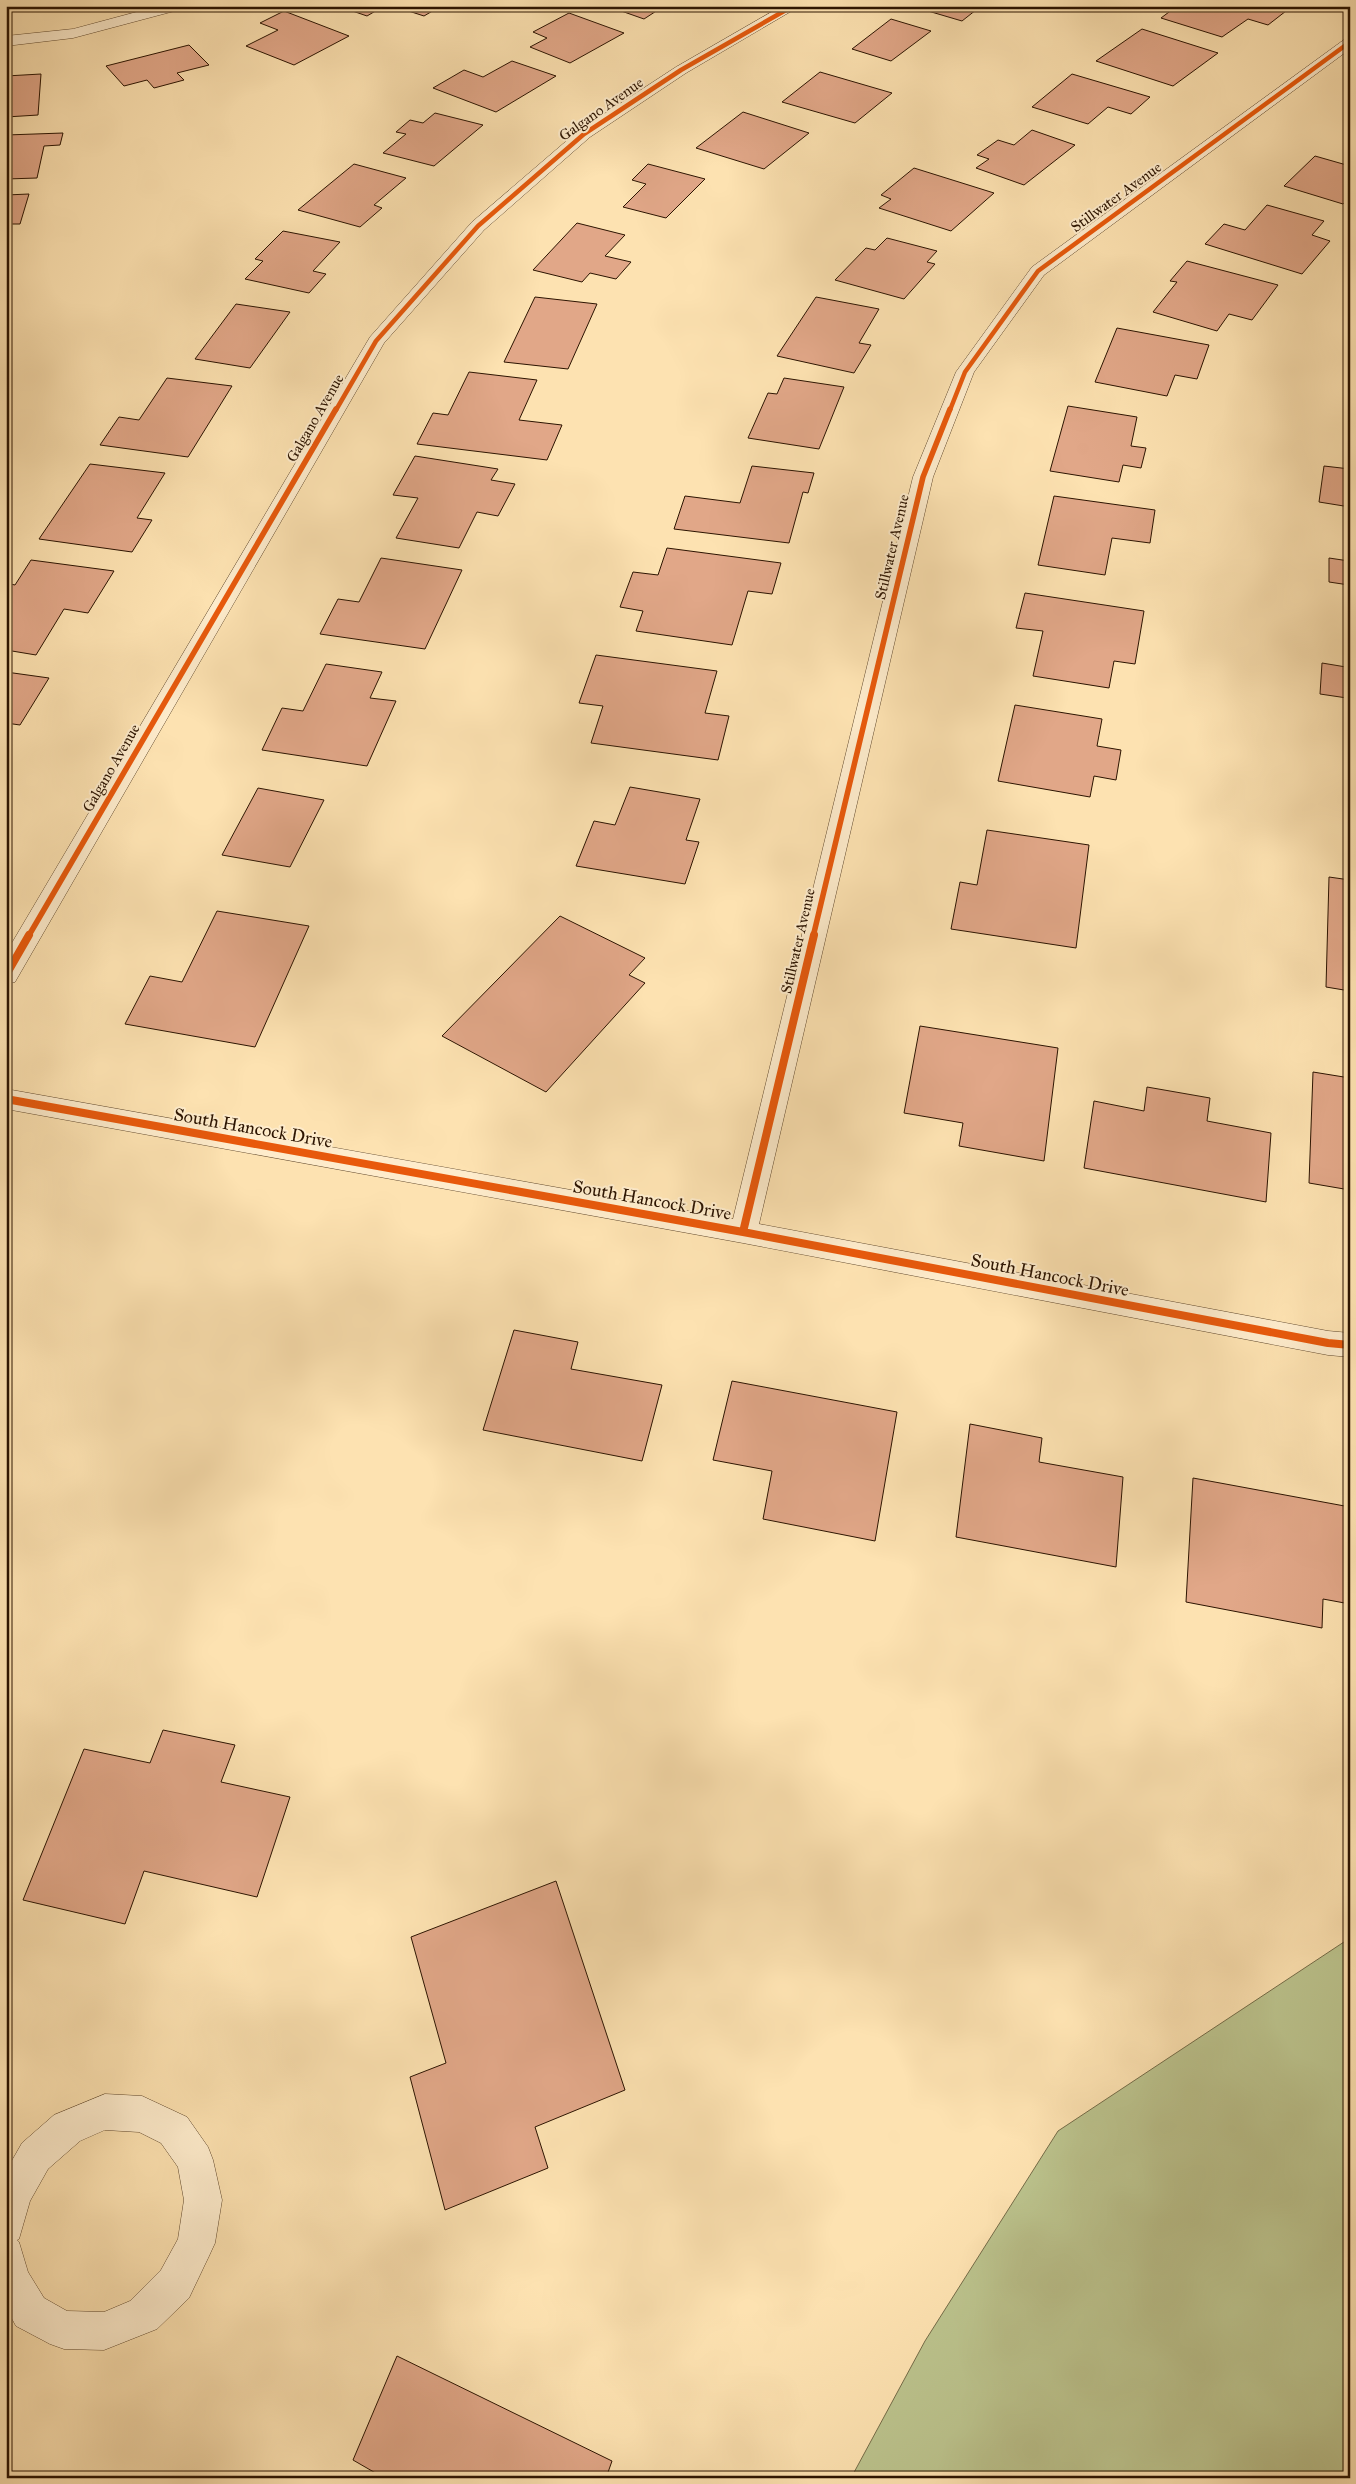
<svg xmlns="http://www.w3.org/2000/svg" width="1356" height="2484" font-family="'IM FELL Great Primer',serif">
<style>
.green{fill:#bcc48e;stroke:#746c48}
.building{fill:#e1a788;stroke:#2c1401}
.lines{fill:none;stroke-linecap:round;stroke-linejoin:round}
.street-casing{stroke:#60482d;stroke-width:1}
.street{fill:#feeccc;fill-rule:evenodd}
.cycleway-far2-casing{stroke:#feeccc;stroke-width:6}
.cycleway-far1-casing{stroke:#feeccc;stroke-width:8}
.cycleway-casing{stroke:#feeccc;stroke-width:11}
.cycleway-far2{stroke:#e8590c;stroke-width:4.5}
.cycleway-far1{stroke:#e8590c;stroke-width:5.5}
.cycleway{stroke:#e8590c;stroke-width:8}
.labels{text-anchor:middle;stroke-width:4;stroke-linejoin:round;paint-order:stroke}
.far-street-label{font-size:15px;fill:#2c1401;stroke:#feeccc}
.street-label{font-size:18px;fill:#2c1401;stroke:#feeccc}
</style>
<rect width="100%" height="100%" fill="#fde2b1"/>
<filter id="stains"><feTurbulence type="fractalNoise" baseFrequency=".004" numOctaves="4"/><feColorMatrix values="0 0 0 0 .2 0 0 0 0 .09 0 0 0 0 .02 0 0 0 .5 -.17"/></filter>
<radialGradient id="worn" r=".72"><stop offset=".6" stop-color="#630" stop-opacity="0"/><stop offset="1" stop-color="#630" stop-opacity=".3"/></radialGradient>
<path class="green" d="M1350 1938V2478H851L925 2341 1058 2131Z"/>
<path class="building" d="M338 6H384L367 16Z
M393 6H441L424 16Z
M607 6H664L644 19Z
M911 6H981L962 21Z
M1177 6H1269L1286 11 1268 25 1248 19 1222 37 1161 18Z
M284 11 349 36 294 65 246 46 278 30 260 23Z
M569 13 624 33 570 63 530 47 547 38 533 32Z
M891 19 931 31 891 61 852 49Z
M1142 29 1218 53 1173 86 1096 61Z
M189 45 209 65 177 73 184 80 154 88 147 80 124 86 106 66Z
M512 61 556 76 496 112 433 88 464 70 483 77Z
M820 72 892 93 855 123 782 102Z
M41 74 38 115 6 117V76Z
M1072 74 1150 97 1131 114 1108 107 1088 124 1032 107Z
M743 112 809 133 764 169 696 148Z
M435 113 483 125 434 166 383 153 406 134 396 132 410 120 423 123Z
M1032 130 1075 145 1024 185 976 168 989 159 977 155 998 140 1014 145Z
M63 133 60 145 44 146 37 178 6 179V135Z
M1315 156 1350 166V181L1346 184 1350 185V197L1343 204 1284 186Z
M354 164 406 178 374 205 382 208 360 227 298 210Z
M648 164 705 179 666 218 623 207 646 184 632 180Z
M914 168 994 193 951 231 879 208 891 199 881 195Z
M29 194 20 224H9L6 233V195Z
M1267 205 1324 221 1312 235 1330 241 1302 274 1205 244 1224 224 1245 230Z
M577 223 625 235 605 256 631 262 616 279 590 273 582 282 533 270Z
M283 231 340 242 313 271 326 274 309 293 245 279 263 261 255 259Z
M887 238 937 251 927 262 935 264 904 299 835 280 866 248 875 250Z
M1187 261 1278 285 1252 320 1229 314 1217 331 1153 312 1177 282 1170 281Z
M535 297 597 304 568 369 504 362Z
M816 297 879 309 859 343 871 345 854 373 777 356Z
M236 304 290 312 250 368 195 359Z
M1117 328 1209 345 1197 379 1175 375 1167 396 1095 382Z
M469 372 537 380 519 420 562 425 547 460 417 444 433 413 448 415Z
M167 378 232 386 188 457 100 445 119 417 139 420Z
M784 378 844 387 819 449 748 438 768 393 777 394Z
M1068 406 1137 417 1131 446 1146 448 1141 468 1123 465 1119 482 1050 471Z
M415 456 498 469 491 480 515 484 498 516 477 512 459 548 396 538 418 498 393 495Z
M90 464 165 473 137 518 152 520 132 552 39 539Z
M752 466 814 473 808 493 803 492 789 543 674 529 685 496 740 503Z
M1324 466 1350 469V507L1319 502Z
M1054 496 1155 510 1150 543 1112 538 1105 575 1038 565Z
M1350 537V603L1349 585 1329 582V558L1349 561Z
M667 548 781 563 772 594 748 591 732 645 636 631 643 611 620 607 633 572 658 575Z
M381 558 462 570 425 649 320 634 338 599 359 602Z
M31 560 114 571 88 613 64 609 36 655 6 650V583L15 585Z
M1025 593 1144 611 1135 664 1114 661 1109 688 1033 676 1043 631 1016 628Z
M1347 651H1350V723H1345L1347 698 1320 694 1322 663 1346 667Z
M596 655 717 671 705 713 729 716 718 760 591 743 603 706 579 703Z
M326 664 382 672 370 698 396 701 367 766 262 750 282 708 303 711Z
M6 672 49 678 20 725 6 723Z
M1015 705 1102 719 1097 746 1121 750 1116 780 1094 776 1090 797 998 781Z
M630 787 700 799 686 840 699 842 685 884 576 866 594 821 615 825Z
M258 788 324 800 290 867 222 855Z
M987 830 1089 845 1076 948 951 929 960 882 977 885Z
M1329 877 1350 880V991L1326 987Z
M217 911 309 926 255 1047 125 1024 150 976 182 982Z
M560 916 645 958 629 975 645 983 546 1092 442 1036Z
M920 1026 1058 1048 1044 1161 959 1146 963 1123 904 1113Z
M1313 1072 1350 1078V1190L1309 1183Z
M1147 1087 1210 1098 1207 1121 1271 1133 1266 1202 1084 1168 1094 1101 1144 1111Z
M514 1330 578 1342 571 1369 662 1385 642 1461 483 1430Z
M732 1381 897 1412 875 1541 763 1519 772 1471 713 1460Z
M970 1424 1042 1438 1039 1462 1123 1477 1116 1567 956 1537Z
M1193 1478 1350 1507V1604L1323 1599 1322 1628 1186 1602Z
M163 1730 235 1745 221 1782 290 1797 257 1897 144 1871 125 1924 23 1900 84 1749 150 1763Z
M556 1881 625 2090 535 2127 548 2168 445 2210 410 2077 446 2063 411 1937Z
M397 2356 612 2461 606 2478H378L379 2475 353 2460Z"/>
<g class="lines">
<g class="street-casing">
<path id="street" d="M159 6H184L182 9 73 38 6 46V36L73 29Z
M782 6H800L686 73 590 137 484 230 384 343 15 982 6 984V953L370 337 472 222 578 131 676 67Z
M1350 38V49L1044 275 974 372 933 477 759 1224 1328 1331 1350 1333V1357L1328 1355 743 1243 6 1109V1089L733 1219 913 477 956 372 1032 267 1345 39Z
M105 2094 142 2096 187 2117 208 2147 213 2160 222 2200 215 2243 209 2256 189 2298 157 2329 104 2350 64 2349 50 2344 16 2326 6 2308V2171L22 2143 54 2115ZM105 2130 139 2132 161 2143 178 2167 184 2200 178 2239 161 2270 130 2301 104 2312 67 2311 44 2298 28 2272 19 2242 17 2240 19 2239 30 2201 48 2169 80 2141Z"/>
</g>
<use href="#street" class="street"/>
<g class="cycleway-far2-casing">
<path id="cycleway-far2" d="M336 410 376 341 478 226 584 134 681 70 793 6
M950 410 965 372 1038 271 1350 42"/>
</g>
<g class="cycleway-far1-casing">
<path id="cycleway-far1" d="M28 937 336 409
M813 937 923 477 950 409"/>
</g>
<g class="cycleway-casing">
<path id="cycleway" d="M6 975 29 935
M6 1099 743 1232 1328 1343 1350 1345
M743 1232 814 935"/>
</g>
<use href="#cycleway-far2" class="cycleway-far2"/>
<use href="#cycleway-far1" class="cycleway-far1"/>
<use href="#cycleway" class="cycleway"/>
</g>
<g class="labels">
<g class="far-street-label">
<text transform="translate(601 109) rotate(-35)" y="5">Galgano Avenue</text>
<text transform="translate(1116 197) rotate(-36)" y="5">Stillwater Avenue</text>
<text transform="translate(315 418) rotate(-60)" y="5">Galgano Avenue</text>
<text transform="translate(892 547) rotate(-77)" y="5">Stillwater Avenue</text>
<text transform="translate(111 768) rotate(-60)" y="5">Galgano Avenue</text>
<text transform="translate(798 941) rotate(-77)" y="5">Stillwater Avenue</text>
</g>
<g class="street-label">
<text transform="translate(253 1128) rotate(10)" y="6">South Hancock Drive</text>
<text transform="translate(652 1200) rotate(10)" y="6">South Hancock Drive</text>
<text transform="translate(1050 1275) rotate(11)" y="6">South Hancock Drive</text>
</g>
</g>
<rect width="1356" height="2484" fill="none" stroke="#fde2b1" stroke-width="25"/>
<rect x="8" y="8" width="1341" height="2469" fill="none" stroke="#2c1401" stroke-width="2.5"/>
<rect x="12" y="12" width="1331" height="2459" fill="none" stroke="#2c1401"/>
<rect width="100%" height="100%" filter="url(#stains)"/>
<rect width="100%" height="100%" fill="url(#worn)"/>
</svg>
